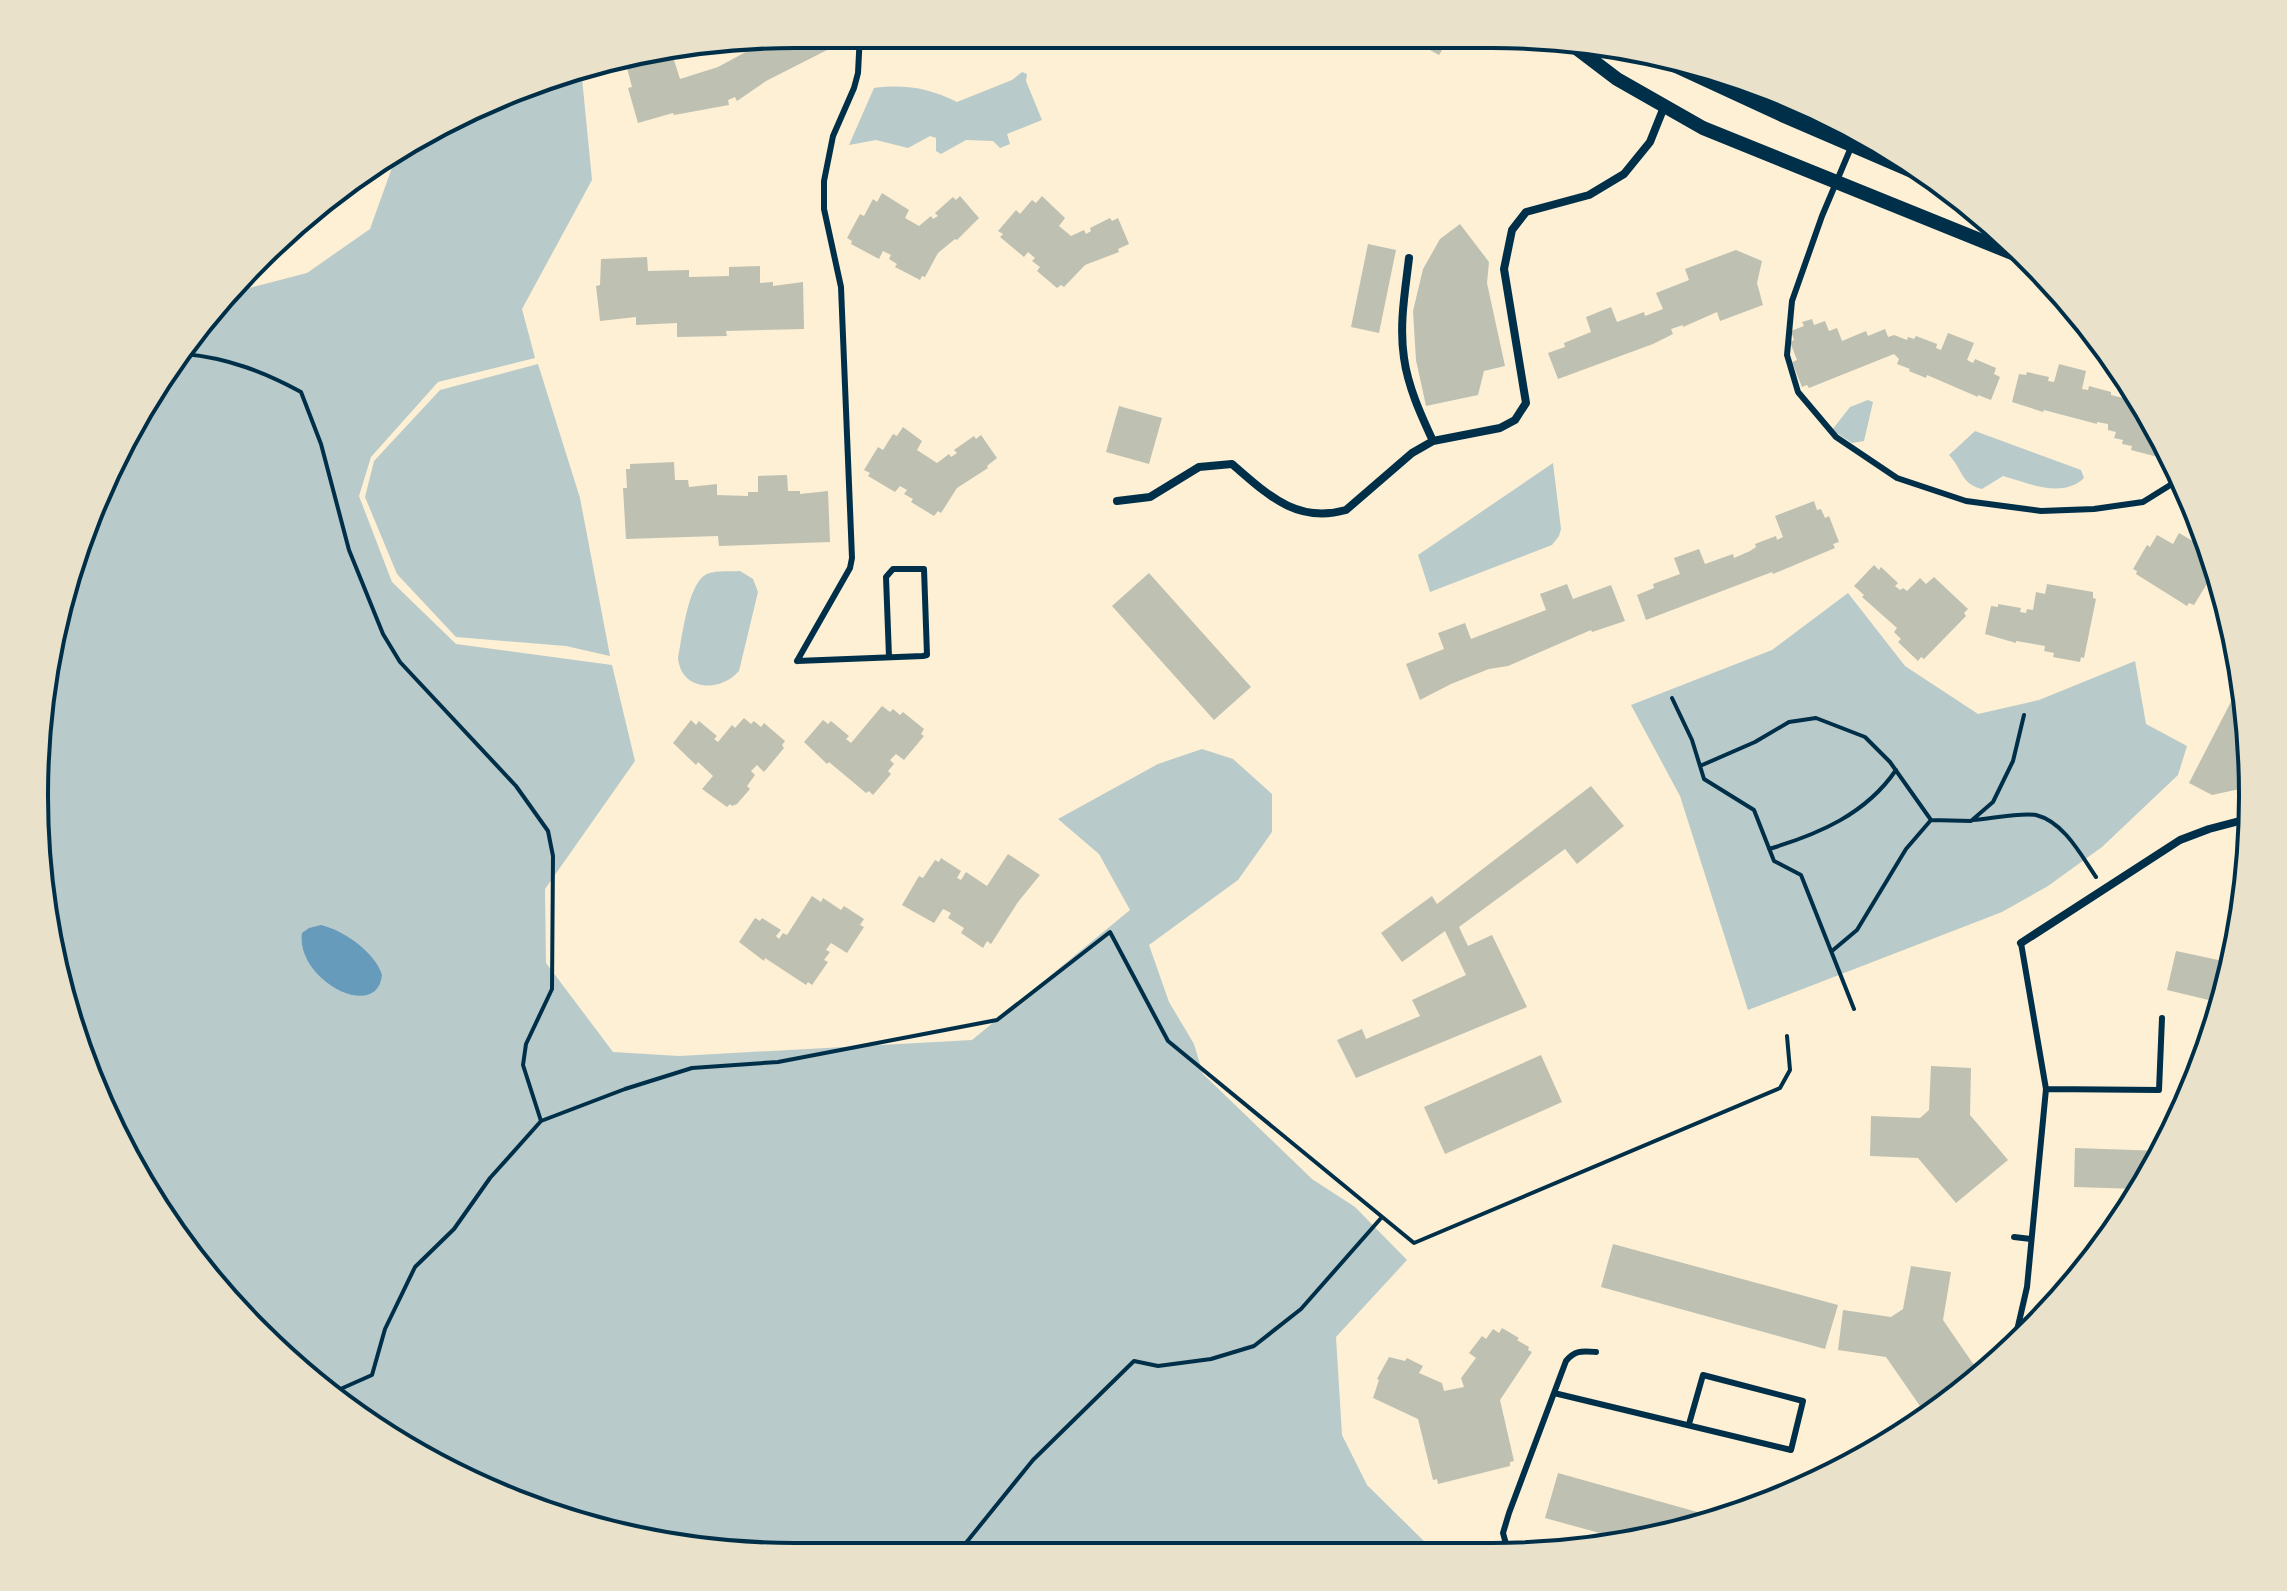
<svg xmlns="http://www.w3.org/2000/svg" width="2287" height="1591" font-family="Cabin,sans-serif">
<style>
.green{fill:#b9caca}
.water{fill:#669bbc}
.building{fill:#bec0b2}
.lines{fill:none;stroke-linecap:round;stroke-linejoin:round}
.path{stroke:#003049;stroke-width:4}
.service{stroke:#003049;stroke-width:6}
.minor{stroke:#003049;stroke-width:8}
.tertiary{stroke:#003049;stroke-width:14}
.rim{fill:none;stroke:#003049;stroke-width:4}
</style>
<rect width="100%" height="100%" fill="#fdf0d5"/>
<path class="green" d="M581 68 592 180 522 309 535 358 438 382 371 457 359 496 392 582 456 644 612 665 635 761 545 889 546 963 613 1052 679 1056 972 1040 1130 910 1099 854 1058 819 1158 764 1202 749 1233 759 1272 794V832L1238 880 1149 945 1169 1002 1194 1044 1203 1074 1312 1179 1355 1207 1407 1260 1336 1337 1342 1435 1367 1485 1434 1551 746 1555 599 1531 459 1479 332 1400 223 1298 112 1132 41 895V696L92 504 222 295 307 273 370 229 398 151Z
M1022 72 1027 74 1026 81 1042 120 1007 134 1010 144 1000 148 993 141 966 140 941 154 936 151V138L930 136 908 148 876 140 849 145 874 88C905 84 929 88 957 102L1012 80Z
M538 364 580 498 610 656 566 646 456 637 397 574 365 497 374 461 440 390Z
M1868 400 1873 402 1864 441 1852 443 1832 430 1850 407Z
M1975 431 2081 470 2084 478C2062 499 2028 483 2003 476L1982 489C1961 484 1963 470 1949 455Z
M1553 463 1561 529 1559 536 1552 545 1430 592 1418 555Z
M740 571 753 579 758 592 739 671C720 693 681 691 678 658 682 638 688 582 707 574 717 570 730 572 740 571Z
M1848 593 1905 666 1978 714 2039 700 2135 661 2146 724 2187 746 2178 775 2102 847 2048 886 2002 912 1748 1010 1680 796 1631 705 1772 650Z"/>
<path class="water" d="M321 925C343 930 375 952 382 975 377 1023 295 979 302 933L309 928Z"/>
<path class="building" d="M796 34H826L833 47 766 81 737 101 735 97 728 100 729 105 674 115 673 113 638 123 628 88 632 87 627 68 631 67 629 62 664 52 666 60 673 57 680 79 718 67 753 48 749 40Z
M1416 34H1452L1439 55 1412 40Z
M882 193 909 210 905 218 919 226 931 216 933 219 938 216 935 213 953 197 956 200 960 196 979 218 957 240 955 239 938 253 925 277 922 276 920 280 895 267 897 264 889 259 891 255 883 251 879 259 851 244 852 241 847 238 860 214 864 216 873 199 877 202Z
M1042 196 1065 218 1059 226 1071 236 1084 230 1086 234 1091 231 1090 228 1110 218 1112 221 1118 218 1129 244 1118 249 1119 252 1085 265 1064 287 1061 285 1057 288 1037 271 1040 267 1032 261 1035 258 1028 252 1024 257 1000 237 1003 234 998 231 1016 210 1020 214 1032 200 1036 203Z
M1460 224 1489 262 1487 283 1505 366 1484 371 1478 395 1426 406 1416 360 1413 311 1423 269 1440 239Z
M1368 244 1396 250 1379 333 1351 327Z
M1736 250 1762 261 1757 283 1763 305 1720 321 1717 312 1683 327V325L1671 329 1673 334 1653 344 1558 379 1548 353 1565 347 1564 343 1591 332 1586 317 1611 307 1617 322 1644 312 1645 316 1663 309 1656 293 1689 280 1685 269Z
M647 257 648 271 689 270V277L729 276V267L760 266V283L773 282V286L803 282 804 329 726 331 727 336 677 337V323L636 325V317L600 321 596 286 600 285 601 259Z
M1812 319 1814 325 1825 321 1829 331 1837 328 1842 341 1866 331 1868 336 1885 329 1888 337 1894 335 1907 340 1908 337 1914 339 1916 336 1937 344 1936 348 1941 350 1948 333 1974 343 1967 360 1973 363 1975 359 1996 368 1994 374 2000 377 1991 400 1978 395V397L1927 375 1926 378 1909 371 1910 369 1897 364 1899 359 1894 354 1809 388 1807 385 1802 387 1792 362 1797 360 1790 342 1794 340 1791 331 1804 326 1802 322Z
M2059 364 2086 371 2082 389 2088 390 2089 386 2111 392V395L2123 398 2127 385 2130 386 2151 414 2165 445 2163 452 2159 451 2158 457 2131 450 2132 446 2122 444 2123 440 2114 438 2116 432 2108 430V424L2097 422V424L2044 410 2043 412 2012 402 2019 374 2026 375 2027 372 2049 377 2048 381 2054 382Z
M1119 406 1162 418 1149 464 1106 452Z
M903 427 922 441 917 450 937 463 949 454 951 457 957 453 954 450 974 436 976 439 981 435 997 458 987 466 988 468 957 488 941 513 938 511 934 516 911 502 913 499 904 494 907 490 900 486 895 492 868 476 870 473 864 470 878 447 883 450 893 434 897 436Z
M674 462 675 480H688L689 487 717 484V495L748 496V492H758V476L787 475 788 491H800V494L828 491 830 542 719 546 718 536 626 539 623 488H627L626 469H630V464Z
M1814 501 1817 510 1821 509 1825 518 1829 516 1839 542 1833 544 1835 548 1773 574 1772 572 1646 620 1637 595 1654 588 1653 584 1680 574 1674 558 1699 549 1705 564 1733 554 1734 558 1750 551 1756 547 1755 544 1776 536 1777 540 1783 537 1775 516Z
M2203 529 2213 553 2206 569 2210 571 2205 580 2208 582 2194 605 2189 603 2187 606 2136 574 2137 571 2133 569 2147 545 2150 547 2157 535 2173 544 2179 533 2198 544 2201 539 2198 537Z
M1874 565 1879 570 1881 567 1898 583 1895 586 1900 590 1903 588 1907 591 1920 578 1926 584 1934 577 1968 609 1964 613 1966 616 1924 659 1921 657 1918 661 1898 642 1901 639 1894 632 1897 628 1862 597 1864 595 1854 586Z
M1149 573 1251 687 1214 720 1112 606Z
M1567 584 1573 599 1611 585 1625 621 1592 632 1591 630 1508 666 1489 669 1451 684 1420 700 1406 664 1444 649 1438 633 1465 623 1471 639 1546 610 1540 594Z
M2047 584 2093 592V598L2096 599 2084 658 2081 657 2080 662 2053 657 2054 653 2044 651 2045 646 2016 641V643L1985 634 1991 606 1998 607V604L2021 608 2020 612 2026 613 2027 609 2033 610 2036 592 2045 594Z
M2245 691 2249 787 2212 795 2189 783 2236 692Z
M882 706 890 712 893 709 900 715 903 712 924 729 921 734 924 736 904 760 896 754 890 760 894 764 888 771 891 774 873 795 869 791 866 793 829 762 827 764 804 742 823 720 828 724 831 721 849 736 846 739 851 743Z
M744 718 751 724 754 721 761 727 764 723 785 741 782 745 784 748 764 772 757 765 751 771 755 775 747 786 750 789 737 804 732 806 730 804 727 807 702 789 713 776 698 762 696 765 673 743 691 720 696 725 699 721 717 736 714 739 718 742 732 725 735 728Z
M1591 786 1624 826 1577 864 1565 849 1459 927 1468 946 1492 935 1527 1007 1356 1078 1337 1040 1362 1029 1366 1039 1420 1016 1412 1000 1466 975 1445 931 1402 962 1381 933 1432 896 1437 904Z
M1008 854 1040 875 1018 902 991 944 987 941 983 948 961 933 964 928 948 918 951 913 943 909 934 923 902 905 919 876 923 878 935 860 939 862 941 858 961 871 957 878 961 880 966 872 987 886Z
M812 896 821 902 823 898 841 910 844 906 864 919 860 925 864 927 847 953 831 943 826 950 830 952 824 960 828 962 812 985 808 982 806 985 765 958 764 961 739 942 755 918 760 921 762 918 781 930 776 936 779 939 783 933 787 935Z
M2176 951 2223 961 2233 955 2227 992 2220 1012 2213 1001 2167 990Z
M1541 1055 1562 1102 1445 1154 1424 1107Z
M1931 1066 1971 1068 1970 1115 2008 1160 1956 1203 1918 1158 1870 1156 1871 1116 1920 1118 1929 1110Z
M2075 1148 2163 1151 2139 1189 2074 1187Z
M1613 1244 1838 1305 1825 1349 1601 1287Z
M1911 1266 1951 1272 1943 1320 1976 1368 1920 1406 1886 1357 1838 1350 1843 1310 1891 1317 1903 1309Z
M1502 1328 1519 1338 1517 1340 1529 1347 1528 1350 1532 1352 1500 1400 1514 1461 1510 1462V1466L1438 1484 1437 1479 1433 1480 1418 1419 1373 1398 1379 1380 1377 1379 1389 1357 1405 1361 1407 1358 1423 1366 1419 1373 1442 1383 1444 1391 1464 1387 1461 1378 1476 1358 1469 1353 1482 1336 1486 1339 1493 1329 1499 1333Z
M1558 1473 1708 1515 1625 1540 1545 1518Z"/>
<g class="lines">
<path class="path" d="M185 354C228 358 264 372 301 392L321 444 349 550 383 634 400 662 516 786 548 831 553 856 552 989 526 1044 523 1065 541 1121
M1672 698 1692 740 1704 779 1754 810 1774 861 1801 875 1854 1009
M1700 766 1755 742 1789 722 1816 718 1865 737 1890 762 1931 820
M1973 820C1990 819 2021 812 2036 815 2064 822 2081 855 2096 877
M1769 849C1819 834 1866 814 1896 770
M1832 951 1857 930 1906 849 1931 820 1971 821 1993 802 2013 761 2024 715
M327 1395 372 1375 385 1329 415 1267 454 1229 490 1178 541 1121 625 1089 692 1068 778 1062 997 1020 1110 932 1168 1041 1414 1243 1780 1088 1790 1070 1787 1036
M951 1554 961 1549 1033 1460 1134 1361 1158 1366 1211 1359 1254 1346 1301 1309 1382 1217"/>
<path class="service" d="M1852 145 1822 216 1792 301 1787 355 1798 392 1836 437 1897 478 1966 501 2041 511 2094 509 2143 502 2180 479
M797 661 850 568 852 558 841 287 824 209V181L833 136 854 88 858 73 860 34
M797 661C839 659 881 658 923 656L927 655 924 569H893L886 577 889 657
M2046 1089 2159 1090 2162 1018
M2014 1237 2031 1239
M2013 1348 2027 1287 2046 1089 2021 943
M1554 1393 1791 1450 1803 1401 1703 1375 1689 1424
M1508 1551 1503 1533 1509 1513 1566 1361C1575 1350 1582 1351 1596 1352"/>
<path class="minor" d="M1409 258C1405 292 1399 325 1404 358 1408 387 1421 415 1433 441
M1117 501 1150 497 1199 467 1232 464C1267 494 1296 524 1346 510L1412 453 1433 441 1500 428 1515 420 1526 403 1504 269 1512 230 1526 212 1589 195 1624 174 1650 142 1664 107
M2021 943 2180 840 2209 829 2251 818"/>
<path class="tertiary" d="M1567 41 1617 79 1703 128 2017 255
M1639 49 1782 115 1919 174"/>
</g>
<path d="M0 0H2287V1591H0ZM795 48H1492A747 747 0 0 1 2239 795V796A747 747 0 0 1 1492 1543H795A747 747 0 0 1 48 796V795A747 747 0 0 1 795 48Z" fill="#e9e1ca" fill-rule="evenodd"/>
<path class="rim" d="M795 48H1492A747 747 0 0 1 2239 795V796A747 747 0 0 1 1492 1543H795A747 747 0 0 1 48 796V795A747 747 0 0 1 795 48Z"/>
</svg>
